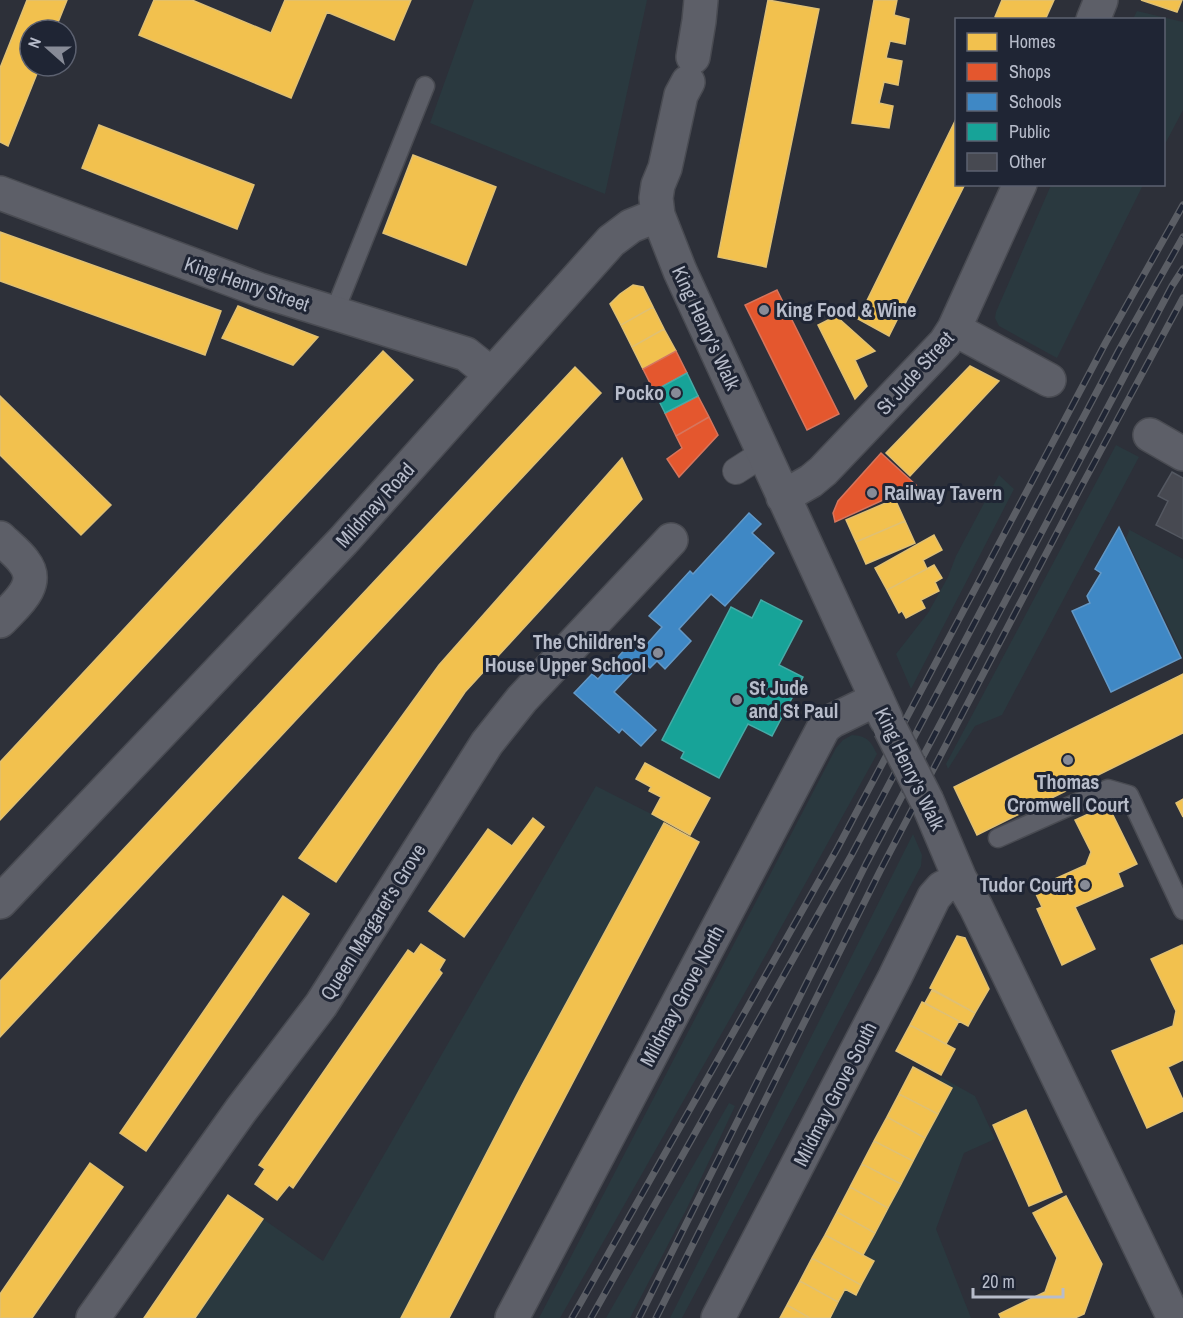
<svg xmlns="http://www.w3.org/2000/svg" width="1183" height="1318" font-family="'Archivo Narrow',sans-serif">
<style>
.green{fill:#2a393f}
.homes{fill:#f2c14e;stroke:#e0c073;stroke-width:1.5}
.shops{fill:#e4572e;stroke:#d6755d;stroke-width:1.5}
.schools{fill:#3f88c5;stroke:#6398c6;stroke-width:1.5}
.public{fill:#17a398;stroke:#47aaa7;stroke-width:1.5}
.building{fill:#474951;stroke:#545861;stroke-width:1.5}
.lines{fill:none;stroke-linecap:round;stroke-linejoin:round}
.service-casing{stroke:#494b52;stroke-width:21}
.pedestrian-casing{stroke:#494b52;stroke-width:28}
.minor-casing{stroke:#494b52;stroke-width:36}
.service{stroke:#5d5f68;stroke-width:18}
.pedestrian{stroke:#5d5f68;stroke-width:26}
.minor{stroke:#5d5f68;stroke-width:33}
.rail-casing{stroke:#5b5e65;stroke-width:7}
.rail{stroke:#1f2534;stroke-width:4.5;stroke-dasharray:14;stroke-linecap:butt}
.minor-bridge-casing{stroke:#494b52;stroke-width:36;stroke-linecap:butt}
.minor-bridge{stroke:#5d5f68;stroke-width:33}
.poi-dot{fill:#878b97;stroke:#1f2534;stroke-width:2}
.labels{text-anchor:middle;stroke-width:6;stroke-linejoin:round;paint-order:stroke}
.street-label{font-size:20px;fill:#b7bcca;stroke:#1f2534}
.poi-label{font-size:20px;font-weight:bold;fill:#b7bcca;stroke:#1f2534;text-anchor:start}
</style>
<rect width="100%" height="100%" fill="#2d3039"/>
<path class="green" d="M474 0H647L605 194 430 123Z
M1137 11 1183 22V110L1164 146V20L1133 19Z
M1051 185H1143L1057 358 999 326 995 318 996 312Z
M1116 445 1139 457 1002 715 975 726 948 769 946 764Z
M999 475 1014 489 911 689 896 654 928 613 948 577 956 556Z
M1128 529 1183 559V657L1126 538 1129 531Z
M852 735C867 736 871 741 877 754L748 987 560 1318H539L836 748 843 740Z
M596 786 665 821 522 1085 401 1318H195L263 1219 323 1261Z
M913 834 922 855 921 866 682 1318H670Z
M941 1077 975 1096 995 1139 964 1153 936 1229 971 1318H830L952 1088 939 1081Z
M729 1103 735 1106 687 1208 630 1318H606Z"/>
<path class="homes" d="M27 0H67L55 30H30V66H40L8 146 0 142V68Z
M154 0H192L271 33 285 0H411L394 40 327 12 291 98 139 35Z
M768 0 819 9 766 267 718 257Z
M874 0H897L894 15 909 19 905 44 890 41 886 58 902 61 898 85 884 82 879 103 893 106 889 128 852 123Z
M1002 0H1054L1045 20H1001L995 17Z
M1141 0H1182L1177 12Z
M956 119V184H965L889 336 858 319Z
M99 125 254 185 237 229 82 168Z
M413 155 496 187 466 265 383 233Z
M0 232 221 311 205 355 0 281Z
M633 285 643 287 653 307 621 325 610 304 620 294Z
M238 306 318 337 293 365 222 338Z
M653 307 664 329 632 347 621 325Z
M836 316 875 351 855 360 867 386 855 399 818 325Z
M664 329 676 351 643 369 632 347Z
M383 351 413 380 0 820V762Z
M970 366 999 381 910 476 886 453Z
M575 367 601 393 0 1037V981Z
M0 396 111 505 81 535 0 455Z
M622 458 642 499 465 692 336 882 299 858 439 665Z
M895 499 905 521 856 542 846 520Z
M905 521 915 543 866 564 856 542Z
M934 535 942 550 923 560 927 569 887 590 875 568Z
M934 565 942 578 935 582 939 591 921 600 925 608 906 618 902 611 899 613 887 590Z
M1183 674V733L977 835 954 787Z
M645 763 710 798 690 835 652 814 661 797 649 791 651 787 636 779Z
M1183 799V817L1176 803Z
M1108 805 1137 864 1118 873 1123 886 1075 907 1095 949 1062 965 1037 909 1042 907 1036 894 1048 888 1046 883 1086 865 1091 852 1075 820Z
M533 818 544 827 464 937 429 911 488 829 512 846Z
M664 823 699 842 449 1318H401L522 1085Z
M283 896 309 914 146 1151 120 1133Z
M957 936 965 938 989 989 975 1013 930 988Z
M421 944 445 960 439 970 442 973 293 1188 289 1185 277 1200 255 1184 265 1169 259 1165 408 950 414 954Z
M1182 945 1183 948V1060L1168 1067 1183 1100V1111L1147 1128 1112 1051 1173 1026 1176 1011 1151 959Z
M932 990 975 1013 968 1026 925 1003Z
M922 1002 959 1021 946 1044 910 1025Z
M910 1025 955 1049 941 1075 896 1051Z
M913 1067 952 1088 938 1114 899 1094Z
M899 1094 938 1114 925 1138 887 1117Z
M1026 1110 1062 1192 1029 1206 993 1125Z
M887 1117 925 1138 913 1161 874 1141Z
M874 1141 913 1161 901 1184 862 1164Z
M90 1163 123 1187 32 1318H0V1294Z
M862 1164 901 1184 888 1208 850 1187Z
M850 1187 888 1208 875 1233 837 1212Z
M228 1195 263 1219 195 1318H144Z
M1066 1196 1102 1264 1084 1314 1075 1318H1001L999 1314 1045 1292 1057 1258 1033 1213Z
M837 1212 875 1233 863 1255 825 1235Z
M825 1235 874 1261 861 1285 812 1258Z
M812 1258 861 1285 856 1295 845 1289 838 1302 800 1281Z
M800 1281 838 1302 830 1318H810L787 1305Z
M787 1305 810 1318H780Z"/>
<path class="shops" d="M777 290 839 414 807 430 745 305Z
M676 351 687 373 654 391 643 369Z
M698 396 709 417 676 436 665 413Z
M709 417 718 435 679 477 667 459 682 448 676 436Z
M881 453 916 485 835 522 833 513 838 501Z"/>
<path class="schools" d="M749 513 761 524 752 533 774 553 725 606 711 594 679 629 691 641 665 669 657 661 650 668 643 661 614 692 656 730 641 746 622 729 619 733 574 693 592 674 598 679 638 635 647 644 662 627 649 616 690 571 693 574Z
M1119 527 1181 658 1111 692 1072 611 1090 603 1087 596 1101 573 1095 569Z"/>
<path class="public" d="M687 373 698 396 665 413 654 391Z
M761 600 802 621 779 665 803 677 772 736 748 724 719 778 681 758 684 752 662 740 731 607 752 618Z"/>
<path class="building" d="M1172 472 1183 478V539L1156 525 1168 501 1158 496Z"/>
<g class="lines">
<g class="service-casing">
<path id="service" d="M334 313 425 86
M998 838 1108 789 1129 795 1183 910"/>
</g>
<g class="pedestrian-casing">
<path id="pedestrian" d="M736 471 764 453"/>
</g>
<g class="minor-casing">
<path id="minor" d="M1093 20 1101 0
M693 57 699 21 701 0
M688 82 681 95 665 168 658 185 656 198 658 215 680 271 886 719
M0 193 260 290 466 354 491 374
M954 329 1049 380
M1150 435 1183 454
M783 497 811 481 823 471 945 343 954 329 1020 184
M0 538C8 546 18 553 24 562 42 585 15 605 0 621
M927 801 960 879 976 907 1174 1318
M0 902 343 541 611 241 631 226 658 215
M93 1318 241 1110 321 1005 487 743 522 699 671 540
M512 1318 824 727 832 721 877 699
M718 1318 895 977 934 897 942 888 960 879"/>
</g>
<use href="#service" class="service"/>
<use href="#pedestrian" class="pedestrian"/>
<use href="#minor" class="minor"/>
<g class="rail-casing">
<path id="rail" d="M572 1318 837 849 1106 342 1183 205
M591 1318 851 856 1119 350 1183 237
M639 1318 866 864 1172 286 1183 269
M656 1318 880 871 1080 489 1183 298"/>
</g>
<use href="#rail" class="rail"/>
<g class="minor-bridge-casing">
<path id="minor-bridge" d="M890 728 927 801"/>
</g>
<use href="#minor-bridge" class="minor-bridge"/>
</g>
<g class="poi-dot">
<circle cx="764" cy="310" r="6"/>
<circle cx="676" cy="393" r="6"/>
<circle cx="872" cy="493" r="6"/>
<circle cx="658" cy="653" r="6"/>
<circle cx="737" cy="700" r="6"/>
<circle cx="1068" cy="760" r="6"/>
<circle cx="1085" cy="885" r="6"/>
</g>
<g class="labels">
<g class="street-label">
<text transform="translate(247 284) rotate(19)" y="7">King Henry Street</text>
<text transform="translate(706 328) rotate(65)" y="7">King Henry's Walk</text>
<text transform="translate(915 373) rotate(-48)" y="7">St Jude Street</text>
<text transform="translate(375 505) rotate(-48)" y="7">Mildmay Road</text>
<text transform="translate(910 769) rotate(64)" y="7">King Henry's Walk</text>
<text transform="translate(373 922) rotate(-58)" y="7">Queen Margaret's Grove</text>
<text transform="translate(682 996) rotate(-62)" y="7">Mildmay Grove North</text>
<text transform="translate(835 1094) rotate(-63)" y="7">Mildmay Grove South</text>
</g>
<g class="poi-label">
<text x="776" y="317">King Food &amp; Wine</text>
<text x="664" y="400" text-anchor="end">Pocko</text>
<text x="884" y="500">Railway Tavern</text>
<text x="646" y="649" text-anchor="end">The Children's<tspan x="646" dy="23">House Upper School</tspan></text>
<text x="749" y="695">St Jude<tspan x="749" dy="23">and St Paul</tspan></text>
<text x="1068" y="789" text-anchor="middle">Thomas<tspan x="1068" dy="23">Cromwell Court</tspan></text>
<text x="1073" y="892" text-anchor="end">Tudor Court</text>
</g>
</g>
<rect x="955" y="18" width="210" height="168" fill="#1f2534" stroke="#5c6170" stroke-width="1.5"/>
<rect x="967" y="33" width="30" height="18" fill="#f2c14e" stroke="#5c6170" stroke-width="1.5"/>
<text x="1009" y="48" font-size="18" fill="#b7bcca">Homes</text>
<rect x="967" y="63" width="30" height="18" fill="#e4572e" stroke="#5c6170" stroke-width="1.5"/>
<text x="1009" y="78" font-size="18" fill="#b7bcca">Shops</text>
<rect x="967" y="93" width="30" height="18" fill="#3f88c5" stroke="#5c6170" stroke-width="1.5"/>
<text x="1009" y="108" font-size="18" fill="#b7bcca">Schools</text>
<rect x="967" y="123" width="30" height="18" fill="#17a398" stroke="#5c6170" stroke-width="1.5"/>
<text x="1009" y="138" font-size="18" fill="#b7bcca">Public</text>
<rect x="967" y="153" width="30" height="18" fill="#474951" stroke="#5c6170" stroke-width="1.5"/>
<text x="1009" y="168" font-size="18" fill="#b7bcca">Other</text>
<g transform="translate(48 48) rotate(291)"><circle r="28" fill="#1f2534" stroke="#5c6170" stroke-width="1.5"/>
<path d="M0-4.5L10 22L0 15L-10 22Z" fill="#878b97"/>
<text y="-9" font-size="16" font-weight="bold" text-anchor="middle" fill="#b7bcca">N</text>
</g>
<path d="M973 1288v9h90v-9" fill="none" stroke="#b7bcca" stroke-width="3"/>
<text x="982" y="1288" font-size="18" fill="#b7bcca" stroke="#1f2534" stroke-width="4.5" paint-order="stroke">20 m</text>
</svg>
